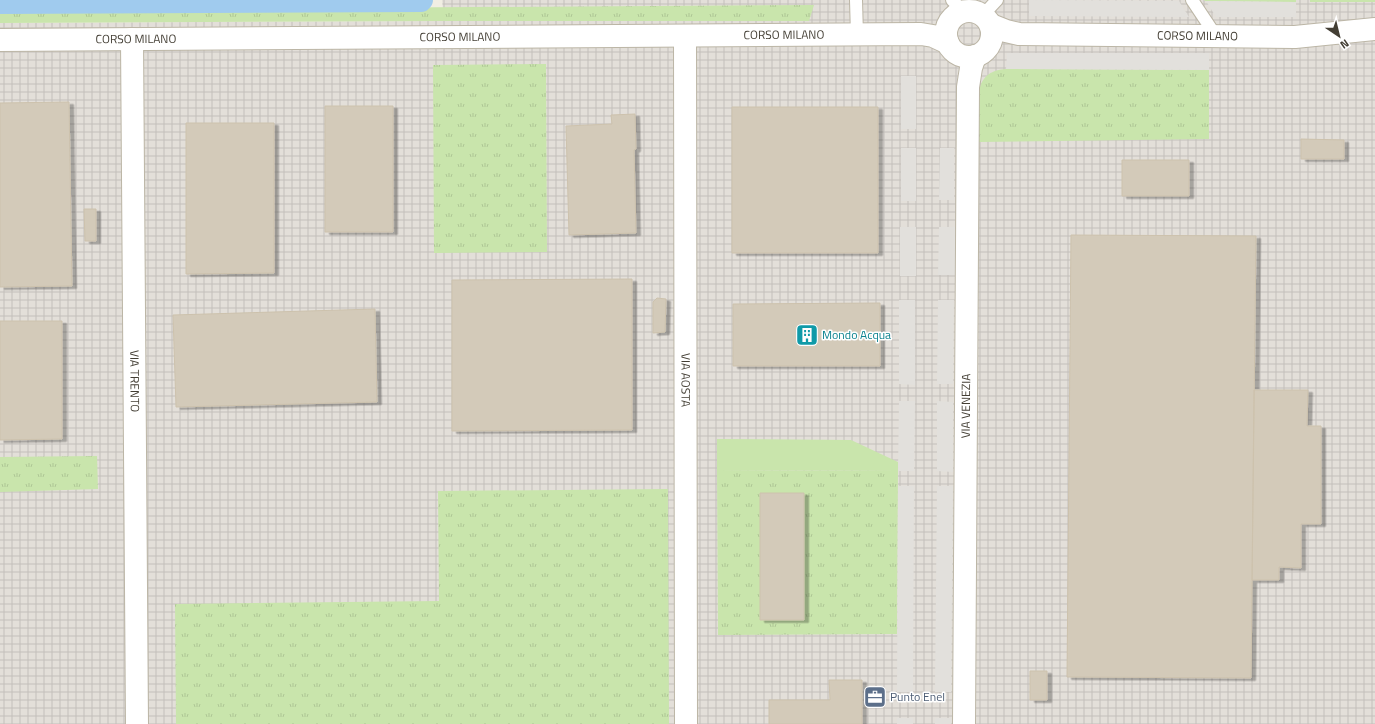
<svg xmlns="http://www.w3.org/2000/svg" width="1375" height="724" font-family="'Titillium Web',sans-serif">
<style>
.industrial{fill:url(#industrial-grid)}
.grass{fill:url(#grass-tufts)}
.garden{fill:#c9e5ac}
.parking{fill:#e2e0dc}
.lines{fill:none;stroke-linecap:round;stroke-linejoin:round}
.canal{stroke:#a0cbee;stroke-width:22}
.building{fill:#d3cab9;stroke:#cdc2ad;filter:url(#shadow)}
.lane-casing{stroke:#bcb6a6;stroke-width:14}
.street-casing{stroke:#bcb6a6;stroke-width:24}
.lane{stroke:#fff;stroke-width:12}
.street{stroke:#fff;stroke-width:22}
.labels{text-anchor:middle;stroke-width:3;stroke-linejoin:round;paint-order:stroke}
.street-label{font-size:12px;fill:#433e34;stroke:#fff}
.culture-label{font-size:12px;fill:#0d838f;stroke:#fff;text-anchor:start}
.service-label{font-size:12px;fill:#4e5e75;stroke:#fff;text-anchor:start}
</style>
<defs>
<pattern id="industrial-grid" width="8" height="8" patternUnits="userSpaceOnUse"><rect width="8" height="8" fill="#e3dfd9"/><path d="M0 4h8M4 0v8" fill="none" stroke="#c4c0bb"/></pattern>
<pattern id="grass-tufts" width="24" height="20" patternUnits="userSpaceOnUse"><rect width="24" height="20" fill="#c9e5ac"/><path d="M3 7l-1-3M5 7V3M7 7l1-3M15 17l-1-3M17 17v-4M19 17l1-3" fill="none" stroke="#aec695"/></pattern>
<filter id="shadow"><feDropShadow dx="4.5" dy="2.5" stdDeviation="0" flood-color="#0004"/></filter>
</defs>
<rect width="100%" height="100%" fill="#f1eee3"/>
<path class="industrial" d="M442 0H1375V724H0V23L444 21Z"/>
<path class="grass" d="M1204 0H1296V2L1205 1Z
M1310 0H1375V2H1310Z
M814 5 809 21H444L0 23V10Z
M546 64 547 252 434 253 433 65Z
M1006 69 1209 70V139L979 142V90C983 75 992 70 1006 69Z
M97 456 98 489 0 492V457Z
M717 470 898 471 897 634 718 635Z
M668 489 669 724H176L175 604 439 601 438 491Z"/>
<path class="garden" d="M717 439 851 440 898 462V471L717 470Z"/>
<path class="parking" d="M1029 0 1179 1 1189 17 1029 16Z
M1206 1 1296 2V17H1216Z
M1007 53H1209V70L1006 69Z
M901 76H916V129H901Z
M901 148H916V201H901Z
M940 148H954V200H939Z
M900 227H916V276H900Z
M939 227H955V275H938Z
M899 300H915V385L899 384Z
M938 300H954L953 384H937Z
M899 401H915L914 471H898Z
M937 401 953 402V472L937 471Z
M898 486H914L913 692H897Z
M937 486H953L951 692H935Z
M897 718H913V724H897Z
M935 718H951V724H935Z"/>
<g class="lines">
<path class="canal" d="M0 3 421 1 422 0"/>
</g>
<path class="building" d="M69 102 72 286 0 287V103Z
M325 106H393V232H325Z
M732 107H878V253H732Z
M635 114 636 149 634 150 636 233 569 235 566 126 612 124 611 115Z
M186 123H274V273L186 274Z
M1301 139 1344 140V159H1301Z
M1122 160H1189V196H1122Z
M84 209H96V241H85Z
M1071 235 1256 236 1251 678 1067 677Z
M632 279V430L452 431V280Z
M657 298 666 299 665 332 653 333V302Z
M880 303V366H733V304Z
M375 309 377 402 176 407 173 315Z
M0 321H62V439L0 440Z
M1254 390H1308L1307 426H1321V524H1301V568L1279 567V580H1252Z
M760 493H804V620H760Z
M1030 671H1047V700H1030Z
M829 680H862V724H769V700H830Z"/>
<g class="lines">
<g class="lane-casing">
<path id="lane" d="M856 0 857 35
M952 0 963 11
M1192 0 1216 36
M983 15 997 0"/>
</g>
<g class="street-casing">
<g id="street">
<circle cx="969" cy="34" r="23"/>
<path id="s1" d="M991 25 1006 31 1019 34 1295 37 1375 29"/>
<path id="s2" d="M685 36 686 724"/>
<path id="s3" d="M132 39 137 724"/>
<path id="s4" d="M0 40 921 34 933 36 948 43"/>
<path id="s5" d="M964 724 968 87 971 68 975 56"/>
</g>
</g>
<use href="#lane" class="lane"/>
<use href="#street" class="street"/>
</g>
<defs>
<g id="building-square" transform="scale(1.15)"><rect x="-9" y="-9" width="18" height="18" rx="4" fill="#0f9aa8" stroke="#fff"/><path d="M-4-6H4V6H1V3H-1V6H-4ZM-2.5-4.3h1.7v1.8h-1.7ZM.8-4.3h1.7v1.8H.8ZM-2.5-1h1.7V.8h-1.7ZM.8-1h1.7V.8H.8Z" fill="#fff"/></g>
<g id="office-square" transform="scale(1.15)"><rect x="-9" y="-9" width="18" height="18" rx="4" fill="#5c6f8a" stroke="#fff"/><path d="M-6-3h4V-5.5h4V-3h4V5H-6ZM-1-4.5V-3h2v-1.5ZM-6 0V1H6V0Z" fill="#fff"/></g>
</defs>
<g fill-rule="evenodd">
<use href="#building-square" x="807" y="335"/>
<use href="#office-square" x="875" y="697"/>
</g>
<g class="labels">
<g class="street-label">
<text dy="4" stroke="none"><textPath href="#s4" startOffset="784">CORSO MILANO</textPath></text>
<text dy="4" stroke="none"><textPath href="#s1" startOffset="208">CORSO MILANO</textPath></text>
<text dy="4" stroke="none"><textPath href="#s4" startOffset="460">CORSO MILANO</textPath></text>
<text dy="4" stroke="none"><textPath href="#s4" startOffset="136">CORSO MILANO</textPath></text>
<text dy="4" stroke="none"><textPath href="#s2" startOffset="344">VIA AOSTA</textPath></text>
<text dy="4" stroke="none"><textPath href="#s3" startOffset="342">VIA TRENTO</textPath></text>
<text dy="4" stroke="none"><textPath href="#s5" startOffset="318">VIA VENEZIA</textPath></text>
</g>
<g class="culture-label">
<text x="822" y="339">Mondo Acqua</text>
</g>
<g class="service-label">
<text x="890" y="701">Punto Enel</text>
</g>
</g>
<g transform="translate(1339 36) rotate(145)" stroke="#ffffff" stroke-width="3" paint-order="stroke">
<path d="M0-3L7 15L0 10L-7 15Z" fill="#433e34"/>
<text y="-6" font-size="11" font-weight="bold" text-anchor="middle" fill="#433e34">N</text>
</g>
</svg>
